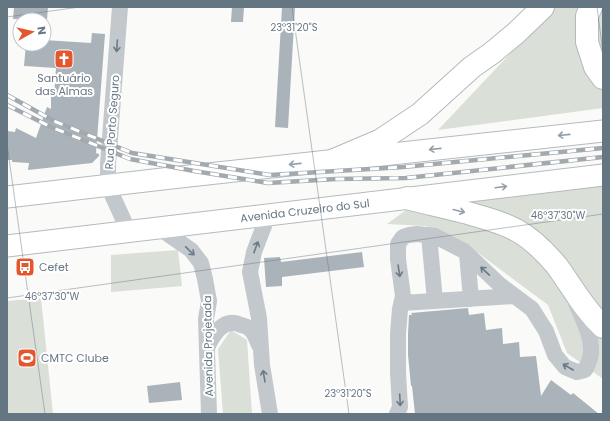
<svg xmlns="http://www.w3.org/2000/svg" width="610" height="421" font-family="Poppins,sans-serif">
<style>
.green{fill:#dadfd7}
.building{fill:#aab3b9}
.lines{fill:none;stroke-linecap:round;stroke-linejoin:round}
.major-casing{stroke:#b5babe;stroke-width:23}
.highway-casing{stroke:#b4b9bd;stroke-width:24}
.minor{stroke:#c3c8cc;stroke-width:16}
.major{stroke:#fff;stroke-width:21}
.highway{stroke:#fff;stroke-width:22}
.rail-casing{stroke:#a2aab0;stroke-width:4.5}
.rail{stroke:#fff;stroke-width:3;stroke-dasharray:9;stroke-linecap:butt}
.oneway{stroke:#6a7a87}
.oneway2{stroke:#939fa8}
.ticks{fill:none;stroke:#657683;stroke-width:1;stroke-opacity:0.45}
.labels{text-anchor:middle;stroke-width:4;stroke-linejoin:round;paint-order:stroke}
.poi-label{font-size:11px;fill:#657683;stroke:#fff;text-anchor:start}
.street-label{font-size:11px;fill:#657683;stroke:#fff}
.ticks-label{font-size:10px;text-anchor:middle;fill:#657683;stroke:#fff;stroke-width:4;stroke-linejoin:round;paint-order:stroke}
</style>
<rect width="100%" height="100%" fill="#fafaf8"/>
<path class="green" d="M554 7H603V108L438 130Z
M603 185V379L567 353 548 305 477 252 454 238 426 226 387 224 410 207Z
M178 250 182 286 111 292V255Z
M41 298 53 414H7V301Z
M231 330 247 340 252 414H223L218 349Z"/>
<path class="building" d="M14 7H48L47 20 13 19Z
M232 7H244L243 22H231Z
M282 7H295L288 128 275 127Z
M92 33 105 34 96 153 99 154V156L92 163 28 170 29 163 12 162V160H7V131L15 132 16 128 36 138 47 107 51 109V96H54L56 68 24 66 26 44H44V40L91 43Z
M362 252 364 267 282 277V286L266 287 264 258 280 257 281 262Z
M468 308 469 315 484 313 486 330 502 328 503 344 519 342 520 357 536 356 541 396 551 380 571 395 573 393 599 414H415L412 386H411L408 355V334L409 315H412L411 313Z
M180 382 182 400 149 403 147 386Z"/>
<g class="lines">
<g class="major-casing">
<g id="major">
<path d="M7 197 180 177 603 131"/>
<path id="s1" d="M7 246 603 175"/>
</g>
</g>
<g class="highway-casing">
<path id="highway" d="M591 7 587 16V42L595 67 603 78
M334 160 381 140 420 114 472 67 492 53 516 33 543 7
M407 198C426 203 445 207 464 212 481 217 500 221 516 230 531 238 546 253 557 266 572 287 584 309 603 327"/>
</g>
<path class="minor" d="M120 7 108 164V186L129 232
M266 215 264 226 254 252 250 272 259 318 262 365 270 414
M159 228 191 250 201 263 205 279 209 301 206 319 209 414
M429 235 435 301
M467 254 471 299
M402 303 515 296
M207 348C213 334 224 317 241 325 244 326 248 327 250 329 254 332 257 340 259 345
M397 414 400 407 398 373V334L400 309 403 296 398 259V244L403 237 409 235 417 234 435 236 464 251 500 285 532 309 546 331 555 355 565 367 577 372 585 370C588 364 591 359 591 352 592 335 582 318 576 303"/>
<use href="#major" class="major"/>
<use href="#highway" class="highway"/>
<g class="rail-casing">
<path id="rail" d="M7 95 54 121 132 153 270 175 403 167 603 148
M7 105 51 127 130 159 194 171 268 183 336 179 406 178 603 157"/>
</g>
<use href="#rail" class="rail"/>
</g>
<defs><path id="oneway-shaft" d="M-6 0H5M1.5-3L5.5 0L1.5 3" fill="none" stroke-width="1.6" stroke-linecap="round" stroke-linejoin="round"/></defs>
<g class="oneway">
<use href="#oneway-shaft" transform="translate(117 46) rotate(94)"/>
<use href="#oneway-shaft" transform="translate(256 247) rotate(-70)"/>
<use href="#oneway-shaft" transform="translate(190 251) rotate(44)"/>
<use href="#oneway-shaft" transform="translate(399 271) rotate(81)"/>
<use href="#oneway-shaft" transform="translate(485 271) rotate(-137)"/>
<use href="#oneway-shaft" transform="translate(568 367) rotate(-150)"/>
<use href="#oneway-shaft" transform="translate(264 376) rotate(-99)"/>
<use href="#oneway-shaft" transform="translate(400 400) rotate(87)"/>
</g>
<g class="oneway2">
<use href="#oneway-shaft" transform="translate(564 135) rotate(174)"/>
<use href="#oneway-shaft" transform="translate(435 149) rotate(174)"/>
<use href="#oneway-shaft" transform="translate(295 164) rotate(174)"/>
<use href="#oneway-shaft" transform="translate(501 187) rotate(-7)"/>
<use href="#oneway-shaft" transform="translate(459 211) rotate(14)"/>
</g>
<path class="ticks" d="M292 7 349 414M597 7 603 53M7 17 80 7M7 144 45 414M7 298 603 214"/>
<defs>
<g id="church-square" transform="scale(1)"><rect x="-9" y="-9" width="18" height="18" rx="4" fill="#e4572e" stroke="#fff"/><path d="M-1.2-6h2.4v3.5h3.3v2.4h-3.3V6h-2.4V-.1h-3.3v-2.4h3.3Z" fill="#fff"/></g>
<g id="bus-square" transform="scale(1)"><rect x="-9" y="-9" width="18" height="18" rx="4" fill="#e4572e" stroke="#fff"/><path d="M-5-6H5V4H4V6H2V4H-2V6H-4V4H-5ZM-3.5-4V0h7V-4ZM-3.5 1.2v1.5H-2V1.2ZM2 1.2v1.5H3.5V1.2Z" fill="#fff"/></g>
<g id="stadium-square" transform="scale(1)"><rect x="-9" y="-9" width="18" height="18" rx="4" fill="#e4572e" stroke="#fff"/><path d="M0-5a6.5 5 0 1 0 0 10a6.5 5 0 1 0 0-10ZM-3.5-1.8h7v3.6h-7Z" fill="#fff"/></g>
</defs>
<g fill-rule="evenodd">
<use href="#church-square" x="64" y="59"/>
<use href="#bus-square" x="25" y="267"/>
<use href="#stadium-square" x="27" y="358"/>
</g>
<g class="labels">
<g class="poi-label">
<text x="64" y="82" text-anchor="middle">Santuário<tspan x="64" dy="13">das Almas</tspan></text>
<text x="39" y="271">Cefet</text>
<text x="41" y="362">CMTC Clube</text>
</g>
<g class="street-label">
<text transform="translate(112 122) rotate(-86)" y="4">Rua Porto Seguro</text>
<text dy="4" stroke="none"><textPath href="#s1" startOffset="300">Avenida Cruzeiro do Sul</textPath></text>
<text transform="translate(208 346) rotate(-91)" y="4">Avenida Projetada</text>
</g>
</g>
<g class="ticks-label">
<text x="294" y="31">23°31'20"S</text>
<text x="558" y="219">46°37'30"W</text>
<text x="52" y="300">46°37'30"W</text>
<text x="348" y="397">23°31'20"S</text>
</g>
<rect width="610" height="421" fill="none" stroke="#657683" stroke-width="16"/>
<g transform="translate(32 32) rotate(82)"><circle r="19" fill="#ffffff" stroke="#c1c8cd"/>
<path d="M0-3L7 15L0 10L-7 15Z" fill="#e4572e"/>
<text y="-6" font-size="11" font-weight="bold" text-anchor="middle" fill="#657683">N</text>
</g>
</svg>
